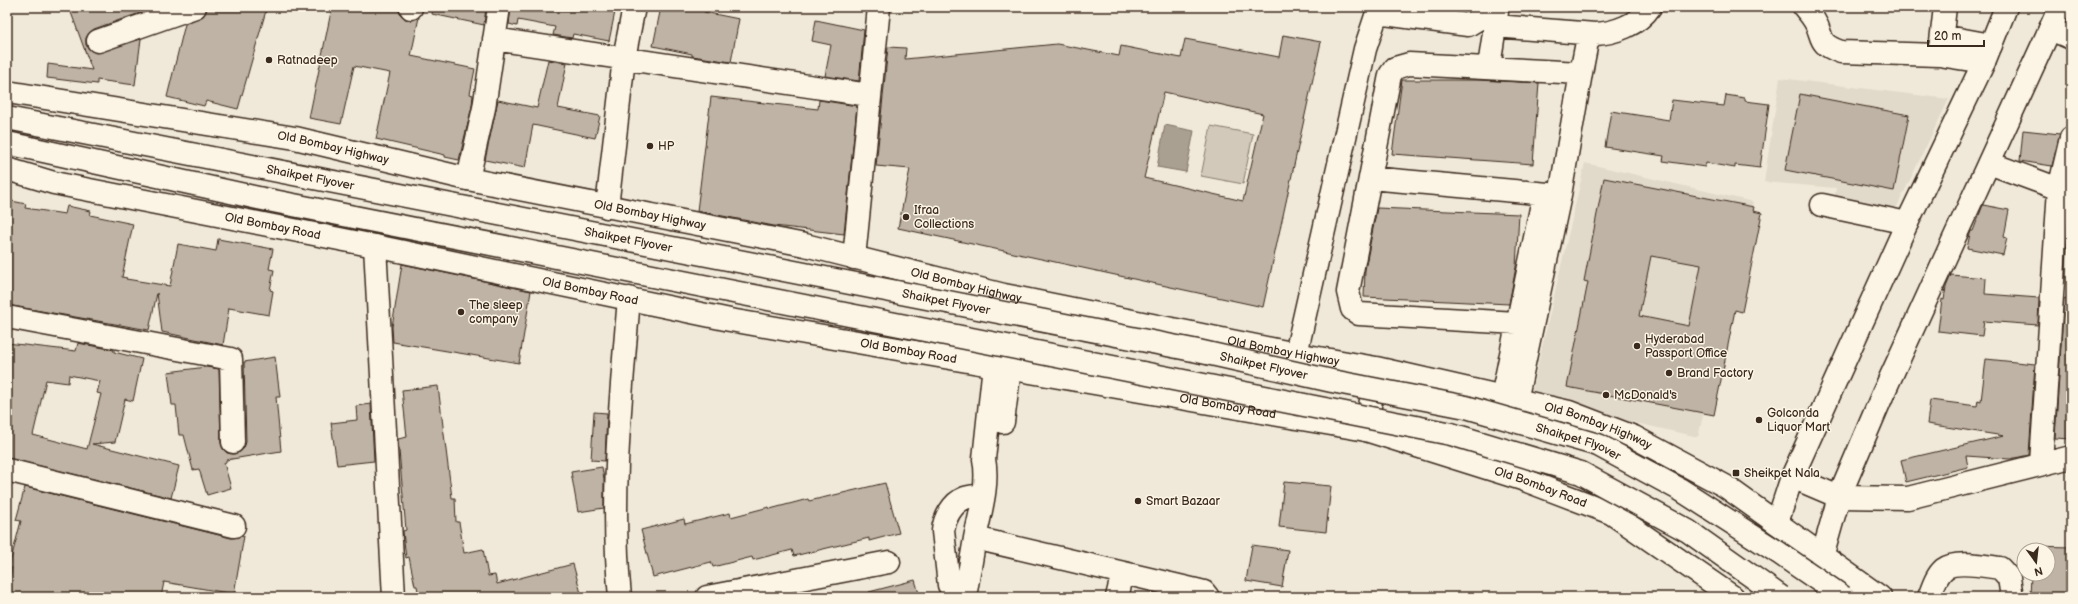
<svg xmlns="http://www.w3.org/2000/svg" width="2078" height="604" font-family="'Balsamiq Sans',sans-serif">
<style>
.built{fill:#e1d9c9}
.green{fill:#d2c9ba;stroke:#867a6c}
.water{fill:#aaa091;stroke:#7e7163}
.building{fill:#beb3a4;stroke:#3b2a1e;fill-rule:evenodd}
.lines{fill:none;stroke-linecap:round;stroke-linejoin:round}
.street-casing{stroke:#3b2a1e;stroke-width:25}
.secondary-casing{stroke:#3b2a1e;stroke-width:25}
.primary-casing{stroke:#3b2a1e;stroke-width:25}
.street{stroke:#fcf5e5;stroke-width:22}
.secondary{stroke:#fcf5e5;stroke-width:22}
.primary{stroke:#fcf5e5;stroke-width:22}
.primary-bridge-casing{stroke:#3b2a1e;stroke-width:25;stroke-linecap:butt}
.primary-bridge{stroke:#fcf5e5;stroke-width:22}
.poi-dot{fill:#3b2a1e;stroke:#fcf5e5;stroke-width:1.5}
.labels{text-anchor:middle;stroke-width:3;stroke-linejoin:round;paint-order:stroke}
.poi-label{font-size:12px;fill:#3b2a1e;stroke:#fcf5e5;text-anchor:start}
.street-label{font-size:12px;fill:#3b2a1e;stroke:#fcf5e5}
</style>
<rect width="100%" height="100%" fill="#f0e9d9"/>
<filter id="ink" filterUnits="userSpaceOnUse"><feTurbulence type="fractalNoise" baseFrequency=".025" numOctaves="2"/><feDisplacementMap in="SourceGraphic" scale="8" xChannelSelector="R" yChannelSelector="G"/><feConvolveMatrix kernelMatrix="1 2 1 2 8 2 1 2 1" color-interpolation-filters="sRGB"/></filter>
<g filter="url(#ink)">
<path class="built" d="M1780 78 1949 99 1894 213 1833 205 1836 188 1764 182Z
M1585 163 1753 202 1698 437 1530 399Z"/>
<path class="green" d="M1211 126 1253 134 1243 184 1201 176Z"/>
<path class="water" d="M1165 125 1194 131 1186 172 1157 167Z"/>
<path class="building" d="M69 7H157L94 29 89 33 86 38V45L90 50 96 53 141 39 135 85 97 80V84L47 78 48 64 92 70Z
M207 7H267L238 109 206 101 204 106 167 97 185 24 204 15Z
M332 7H398L400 14 405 19 411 20 419 17 411 56 475 69 470 94 473 95 472 106 459 160 445 157V155L376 139 390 73 354 66 341 124 309 118Z
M433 7H486L484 25 432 14Z
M511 7H616L609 41 573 34 572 38 553 35 555 27 518 20 517 26 509 24Z
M661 7H705L704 12 739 19 731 62 692 56V54L653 46Z
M816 20 864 30 859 81 825 76 831 45 812 41Z
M1283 35 1321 42 1263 307 898 228 910 169 876 166 888 47 906 48 905 59 1057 44 1119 56 1121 46 1181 58 1185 39 1279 57ZM1164 92 1263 114 1243 201 1144 178Z
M548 60 567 63 558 108 600 116 595 138 533 125 525 168 485 160 498 100 537 108Z
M1402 80H1478L1539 83 1533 164 1392 154Z
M1800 94 1909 115 1894 191 1785 170Z
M1726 95 1745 98V101L1769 104 1760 168 1735 165V168L1706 163 1705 167 1663 161 1664 156 1605 147 1611 111 1669 120 1672 100 1724 106Z
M711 97 818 109 819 100 857 106 844 234 774 226 697 211Z
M2023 130 2060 134 2052 166 2020 161Z
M1604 178 1754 207 1753 211 1762 213 1742 312 1735 310 1714 415 1567 387 1588 282 1584 281ZM1651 256 1701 265 1689 326 1639 316Z
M7 200 26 204 25 208 65 214 67 206 91 211 90 215 133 224 122 277 127 278 126 279 170 286 178 244 216 251 218 239 273 249 269 269 274 270 270 290 273 291 269 315 229 308 223 345 162 332 157 293 149 330 7 305Z
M1983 205 2009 210 2004 237 2007 238 2003 255 1967 248 1970 234 1971 231H1973Z
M1377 208 1519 214 1516 267 1509 304 1364 297 1365 270Z
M402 264 531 291 519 363 393 342 392 327Z
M1951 275 1986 278 1985 294 2039 298 2038 325 1984 321 1982 336 1938 331 1942 299 1944 300 1946 287Z
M2064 299 2071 300V439L2055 438Z
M7 343 76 351 78 343 114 350V352L142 359 133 401 125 399 115 442 92 444 179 466 171 498 7 458ZM69 375 100 381 97 393 101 394 87 449 33 435 46 380 68 383Z
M275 357 280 397H276L281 451 226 460V462L224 463 231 488 207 495 199 469 193 470 184 435H179L176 405H172L168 372 206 367 219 369 221 443 223 449 227 453 234 454 240 452 244 448 246 442 244 362Z
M1986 359 2035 364 2029 455 2010 459 1966 456 1968 467 1906 482 1901 460 2004 436 1927 424 1930 400 1977 406 1978 400 1981 401Z
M438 386 452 498H455L456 522H459L464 553 483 549 488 576 495 575 497 584 573 564 582 597H419L417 586H415L409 557 406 558 404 541 403 531 406 530 398 439 407 437 402 390Z
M371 404 374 461 337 465 331 423 357 420 356 406Z
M594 412 607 413 605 461 591 460Z
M602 467 604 479V508L578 512 571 472Z
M1284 482 1331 486 1326 532 1279 527Z
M885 483 899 533 869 541V538L794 556 792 550 753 560 752 557 713 567 711 562 653 577 641 530 684 519 685 524 730 513 731 517 769 507 770 509 808 499 809 501Z
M25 487 231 538 244 536 234 594 164 582 161 597H7V587L12 568 9 567 21 521 16 520Z
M1252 545 1288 550 1282 587 1246 581Z
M2033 546 2071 547V597H2030L2031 574H2048V550H2033Z
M915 580 920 597H870L869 592Z"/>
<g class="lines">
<g class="street-casing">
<path id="street" d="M1804 7C1807 11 1811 15 1814 20 1825 37 1815 43 1841 52L1939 55 1984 62
M411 8V7
M1377 13 1468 25 1478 19 1483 7
M1495 26 1595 34
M2050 29 2071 38
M1942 36 1991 45
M494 39 869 95
M98 41 195 7
M1940 50 1945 7
M1489 67 1497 12
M1581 73 1587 42 1595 34C1615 33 1638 25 1650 7
M1989 163 2059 189 2041 463
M1370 178 1559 195
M468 179 484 108 499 7
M2059 189 2071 138
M1822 205 1907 223
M607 207 624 58 634 7
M375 246 394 597
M854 258 879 7
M7 317 231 359 233 442
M1296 354 1365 49 1377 13V7
M994 365 984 459C989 485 980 513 975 538L1196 590 1204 592 1208 597
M1504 388 1544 194
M1516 401 1560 195 1581 73 1409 64 1395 68 1390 75 1348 292 1352 309 1359 314 1517 323
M1003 422 1010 368
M7 470 234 526
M1792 477 1839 497 1908 498 2071 457
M949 585 943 531C944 519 952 503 965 498 970 496 978 496 983 495
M620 597C610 498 621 397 629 298
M707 597 889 562
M965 597 975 538
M1117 597 1123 573
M1929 597C1933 587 1936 576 1944 569 1955 560 1986 566 2000 568L2009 578 2012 597"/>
</g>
<g class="secondary-casing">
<path id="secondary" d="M1777 523 1792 477 1907 223 1984 62 2006 7
M1822 557 1839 497 1882 396 2060 7"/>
</g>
<g class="primary-casing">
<g id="primary">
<path id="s1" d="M7 92 295 138 468 179 805 245 1004 295 1296 354 1376 368 1569 412 1634 437 1725 486 1880 597"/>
<path id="s2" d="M7 169 54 183 375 246 730 320 1366 430 1522 479 1611 513 1733 597"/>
<path d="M1366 430 1376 370"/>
</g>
</g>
<use href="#street" class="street"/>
<use href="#secondary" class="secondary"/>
<use href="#primary" class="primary"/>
<g class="primary-bridge-casing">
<g id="primary-bridge">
<path id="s3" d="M7 118 1198 351 1332 381 1466 407 1598 445 1681 490 1779 553 1843 597"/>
<path d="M7 143 258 198 1451 434 1581 473 1688 531 1781 597"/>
</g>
</g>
<use href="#primary-bridge" class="primary-bridge"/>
</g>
</g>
<g class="poi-dot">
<circle cx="269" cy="60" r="4"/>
<circle cx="650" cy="146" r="4"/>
<circle cx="906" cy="217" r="4"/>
<circle cx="461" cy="312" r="4"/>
<circle cx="1637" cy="346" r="4"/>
<circle cx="1669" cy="373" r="4"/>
<circle cx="1606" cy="395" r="4"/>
<circle cx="1759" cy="420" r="4"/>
<rect x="1732" y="469" width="8" height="8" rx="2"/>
<circle cx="1138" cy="501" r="4"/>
</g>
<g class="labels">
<g class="poi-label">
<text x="277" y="64">Ratnadeep</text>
<text x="658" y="150">HP</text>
<text x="914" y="214">Ifraa<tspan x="914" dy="14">Collections</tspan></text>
<text x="469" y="309">The sleep<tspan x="469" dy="14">company</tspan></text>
<text x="1645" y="343">Hyderabad<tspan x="1645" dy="14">Passport Office</tspan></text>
<text x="1677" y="377">Brand Factory</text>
<text x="1614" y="399">McDonald's</text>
<text x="1767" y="417">Golconda<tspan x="1767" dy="14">Liquor Mart</tspan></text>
<text x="1744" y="477">Sheikpet Nala</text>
<text x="1146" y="505">Smart Bazaar</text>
</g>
<g class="street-label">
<text dy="4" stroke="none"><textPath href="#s1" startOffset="331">Old Bombay Highway</textPath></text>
<text dy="4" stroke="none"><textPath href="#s3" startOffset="309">Shaikpet Flyover</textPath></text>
<text dy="4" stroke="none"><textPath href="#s1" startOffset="655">Old Bombay Highway</textPath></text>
<text dy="4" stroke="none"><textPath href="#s2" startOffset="272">Old Bombay Road</textPath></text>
<text dy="4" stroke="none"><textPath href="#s3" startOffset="633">Shaikpet Flyover</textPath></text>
<text dy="4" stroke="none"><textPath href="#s1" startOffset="979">Old Bombay Highway</textPath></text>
<text dy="4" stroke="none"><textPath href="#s2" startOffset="596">Old Bombay Road</textPath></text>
<text dy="4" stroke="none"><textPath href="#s3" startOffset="957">Shaikpet Flyover</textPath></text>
<text dy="4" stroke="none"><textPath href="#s2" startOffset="920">Old Bombay Road</textPath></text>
<text dy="4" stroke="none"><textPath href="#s1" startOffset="1303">Old Bombay Highway</textPath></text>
<text dy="4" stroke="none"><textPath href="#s3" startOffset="1281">Shaikpet Flyover</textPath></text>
<text dy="4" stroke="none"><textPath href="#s2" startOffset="1244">Old Bombay Road</textPath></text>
<text dy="4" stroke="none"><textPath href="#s1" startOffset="1627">Old Bombay Highway</textPath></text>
<text dy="4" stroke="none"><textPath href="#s3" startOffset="1605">Shaikpet Flyover</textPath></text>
<text dy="4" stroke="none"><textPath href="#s2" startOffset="1568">Old Bombay Road</textPath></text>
</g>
</g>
<rect width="2078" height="604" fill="none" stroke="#fcf5e5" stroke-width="24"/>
<rect x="12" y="12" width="2054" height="580" fill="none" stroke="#3b2a1e" stroke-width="1.5" filter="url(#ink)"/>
<g transform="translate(2036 562) rotate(165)"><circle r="19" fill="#fcf5e5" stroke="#afa495"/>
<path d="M0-3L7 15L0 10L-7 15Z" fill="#3b2a1e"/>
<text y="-6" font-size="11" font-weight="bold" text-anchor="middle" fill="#3b2a1e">N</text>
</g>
<path d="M1928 40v6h56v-6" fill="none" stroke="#3b2a1e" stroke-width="2"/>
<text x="1934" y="40" font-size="12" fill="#3b2a1e" stroke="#fcf5e5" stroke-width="3" paint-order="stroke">20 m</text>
</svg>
